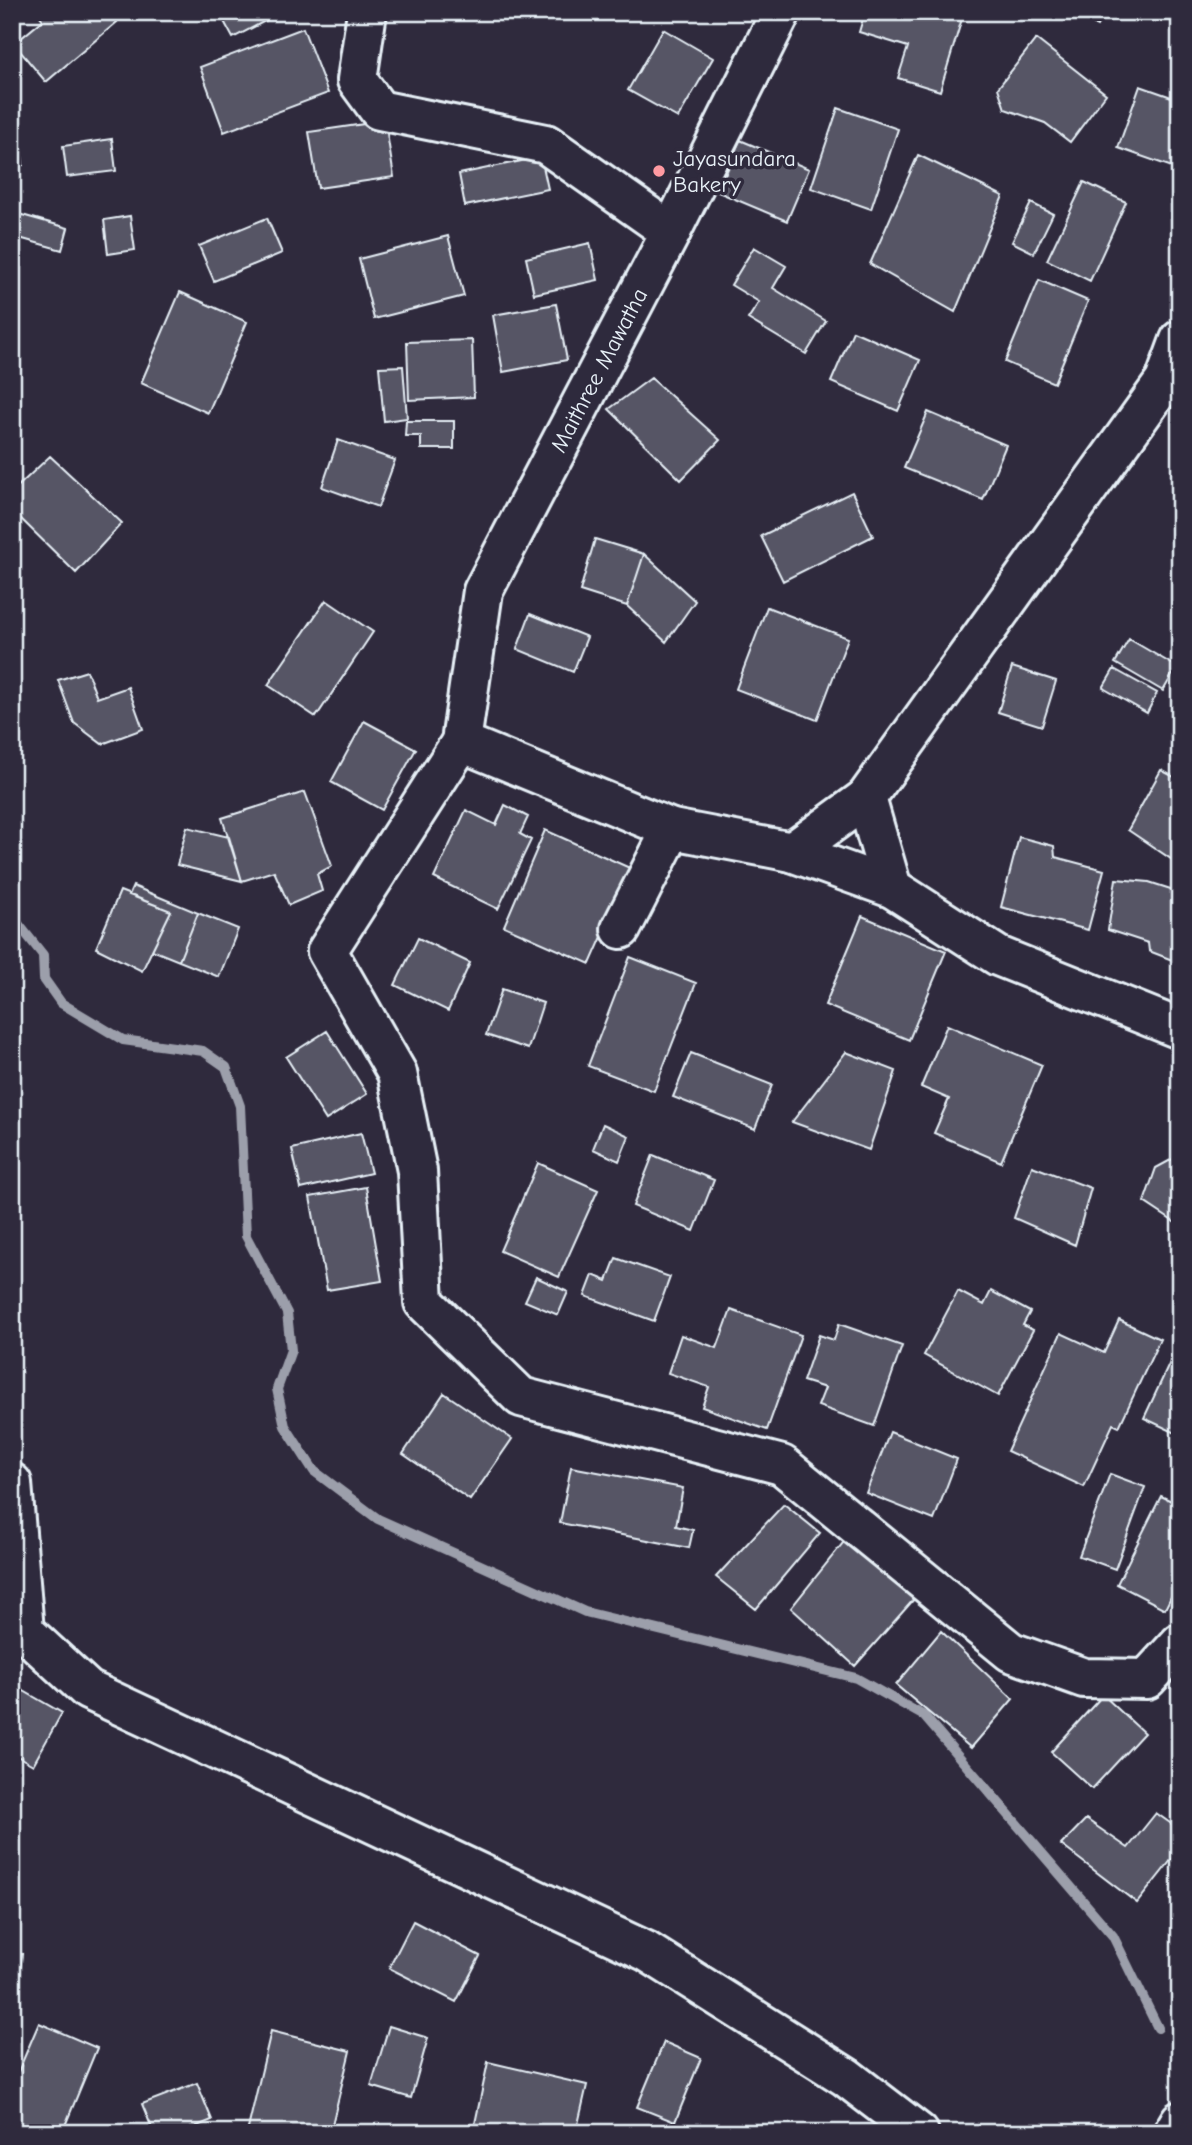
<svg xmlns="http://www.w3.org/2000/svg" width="1192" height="2145" font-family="'Comic Neue',sans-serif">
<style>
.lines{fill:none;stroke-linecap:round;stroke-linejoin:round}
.stream{stroke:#9c9fab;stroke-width:10}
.building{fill:#575565;stroke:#e8f1f8;stroke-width:2}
.minor-casing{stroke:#e8f1f8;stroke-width:44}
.minor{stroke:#2f2a3d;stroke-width:38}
.poi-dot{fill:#ff9aa2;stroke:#2f2a3d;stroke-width:2.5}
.labels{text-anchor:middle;stroke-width:7;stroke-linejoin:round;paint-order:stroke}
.poi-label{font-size:23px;fill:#e8f1f8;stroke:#2f2a3d;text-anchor:start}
.street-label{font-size:23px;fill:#e8f1f8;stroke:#2f2a3d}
</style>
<rect width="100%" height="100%" fill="#2f2a3d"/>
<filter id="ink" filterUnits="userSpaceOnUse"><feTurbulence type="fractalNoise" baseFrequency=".0143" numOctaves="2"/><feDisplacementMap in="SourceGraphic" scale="14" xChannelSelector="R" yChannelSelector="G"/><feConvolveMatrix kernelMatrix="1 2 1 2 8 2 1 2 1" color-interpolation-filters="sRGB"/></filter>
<g filter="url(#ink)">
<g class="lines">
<path class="stream" d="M12 916 43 955 44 979 61 1003 123 1040 203 1051 226 1067 240 1106 246 1236 287 1313 291 1350 277 1389 285 1426 314 1471 378 1519 585 1612 856 1678 924 1716 1113 1936 1158 2028"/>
</g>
<path class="building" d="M37 12H110L117 22 46 82 14 44 43 20Z
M219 12H282L233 38Z
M865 12H964L940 91 898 78 908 47 859 32Z
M1070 12H1104L1097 26Z
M303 28 328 93 224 132 200 67Z
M663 29 713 58 678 118 628 90Z
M1036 39 1106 94 1070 142 1045 123 1005 109 998 88Z
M1140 86 1180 100V155L1175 168 1118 148Z
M838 108 898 129 871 209 811 188Z
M385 121 394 177 318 188 309 132Z
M12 127H19L23 165 12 166Z
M112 139 116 171 67 177 63 146Z
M740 140 809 169 787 221 718 192Z
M918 155 1003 196 955 312 870 264Z
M541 157 548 189 465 206 459 174Z
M1084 182 1126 202 1090 281 1047 260Z
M1031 203 1053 214 1034 253 1012 242Z
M15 213 68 228 62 250 12 236Z
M130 216 135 250 108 254 104 220Z
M267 218 282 253 214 281 199 246Z
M448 236 464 296 374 319 359 259Z
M590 243 598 280 534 294 526 258Z
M754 247 786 266 773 288 826 321 806 354 748 319 759 302 731 285Z
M1039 280 1088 301 1054 383 1005 362Z
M180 292 247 322 208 413 141 383Z
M556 304 567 360 503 372 493 315Z
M853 331 920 360 898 411 831 382Z
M472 340 474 397 409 400 407 342Z
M403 366 407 418 384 421 379 367Z
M651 378 720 440 681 480 609 409Z
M928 412 1006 445 983 500 904 468Z
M406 421H454V449H421V436H405Z
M338 440 395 460 378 507 322 487Z
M50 456 122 523 76 573 12 510V492Z
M852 492 873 536 783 581 761 536Z
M595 539 644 554 627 606 580 591Z
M644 554 695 601 666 642 627 606Z
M326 600 373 632 316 717 268 685Z
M767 607 848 638 817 720 736 689Z
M530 614 587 637 573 672 517 649Z
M1129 639 1177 667 1163 691 1115 663Z
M1012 667 1056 681 1042 726 998 712Z
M1114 669 1157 693 1147 713 1103 688Z
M87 671 97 698 128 687 143 729 102 744 74 723 58 680Z
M364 721 416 749 382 810 331 782Z
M1161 770 1180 780V865L1128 830Z
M305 792 332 866 317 874 322 891 289 905 274 871 242 881 222 818Z
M505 805 528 817 520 834 531 840 498 909 434 878 466 810 496 825Z
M187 827 229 837 242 881 177 865Z
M545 830 632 869 590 964 504 926Z
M1019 837 1054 846 1055 857 1104 870 1088 930 1001 907Z
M1116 879 1149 882 1180 892V963L1149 951 1148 943 1108 930Z
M133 886 198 913 179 961 152 950 171 911 129 895Z
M120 891 171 911 142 971 96 948Z
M198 913 238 929 219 977 179 961Z
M862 916 946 951 909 1040 825 1005Z
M418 938 470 963 448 1011 395 985Z
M630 957 696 983 654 1091 588 1066Z
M502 989 543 1003 528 1049 486 1035Z
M947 1025 1042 1065 1001 1162 934 1133 949 1099 921 1087Z
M327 1031 367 1094 326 1120 286 1057Z
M846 1052 896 1071 869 1150 792 1122Z
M691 1053 772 1085 755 1129 673 1097Z
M603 1124 629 1136 619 1161 593 1149Z
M361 1133 371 1173 301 1189 292 1149Z
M653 1155 714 1180 694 1231 633 1206Z
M1180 1155V1226L1144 1202 1156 1168Z
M538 1163 598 1190 559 1277 500 1251Z
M1032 1166 1091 1188 1075 1245 1014 1218Z
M366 1187 382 1281 327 1290 310 1197Z
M616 1258 670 1277 654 1321 585 1296 593 1275 607 1281Z
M536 1277 568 1292 558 1315 525 1301Z
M958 1291 984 1305 991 1291 1030 1312 1023 1325 1033 1330 998 1396 924 1355Z
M731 1310 801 1335 767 1430 702 1407 709 1387 668 1373 681 1335 717 1348Z
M1119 1320 1160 1339 1119 1427 1113 1424 1084 1487 1007 1451 1061 1333 1104 1353Z
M839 1324 902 1346 874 1426 818 1406 825 1388 803 1381 819 1335 834 1340Z
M1180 1341V1435L1144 1418Z
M444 1393 512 1439 470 1500 403 1454Z
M890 1432 957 1459 934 1520 866 1493Z
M571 1467 683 1488 676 1526 693 1530 689 1548 560 1523Z
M1110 1474 1145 1487 1115 1569 1079 1556Z
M1161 1496 1180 1505V1579L1165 1609 1117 1584Z
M784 1504 820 1533 756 1609 716 1577Z
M847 1538 915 1598 855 1666 791 1608Z
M941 1631 1013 1699 971 1748 896 1685Z
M15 1686 62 1713 33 1765 12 1753V1691Z
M1103 1695 1144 1733 1092 1789 1051 1752Z
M1156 1813 1180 1830V1849L1137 1903 1061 1845 1086 1819 1128 1848Z
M413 1921 480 1956 456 2002 389 1968Z
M12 1953 22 1954 14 2014 12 2013Z
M39 2023 97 2048 62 2133H23L12 2128V2086Z
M389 2026 428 2038 411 2098 371 2086Z
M271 2031 350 2051 330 2133H247Z
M664 2042 701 2058 675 2122 637 2107Z
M488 2062 587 2085 576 2133H473Z
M197 2083 212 2120 180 2133H154L142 2104Z"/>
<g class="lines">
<g class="minor-casing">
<g id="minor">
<path d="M367 12 357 80 379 110 546 144 671 232"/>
<path id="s1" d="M461 742 483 591 671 232 781 12"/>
<path d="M792 852 866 798"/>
<path d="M892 888 866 798 1165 381 1180 340"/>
<path d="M621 929 672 829"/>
<path d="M1180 1029 998 956 892 888 792 852 672 829 461 742 327 951 397 1073 417 1171 424 1302 521 1397 782 1465 1011 1652 1084 1678 1147 1679 1180 1643"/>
<path d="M12 1483 24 1631 88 1690 646 1951 846 2077 919 2133"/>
<path d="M1173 2133 1180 2121"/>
</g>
</g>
<use href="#minor" class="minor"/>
</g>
</g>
<circle class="poi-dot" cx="659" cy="171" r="7"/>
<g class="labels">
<g class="poi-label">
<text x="673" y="166">Jayasundara<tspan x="673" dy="26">Bakery</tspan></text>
</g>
<g class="street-label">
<text dy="8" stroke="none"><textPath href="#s1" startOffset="402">Maithree Mawatha</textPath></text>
</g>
</g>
<rect width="1192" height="2145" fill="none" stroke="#2f2a3d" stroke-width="42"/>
<rect x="21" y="21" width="1150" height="2103" fill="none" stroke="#e8f1f8" stroke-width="2.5" filter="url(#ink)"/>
</svg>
